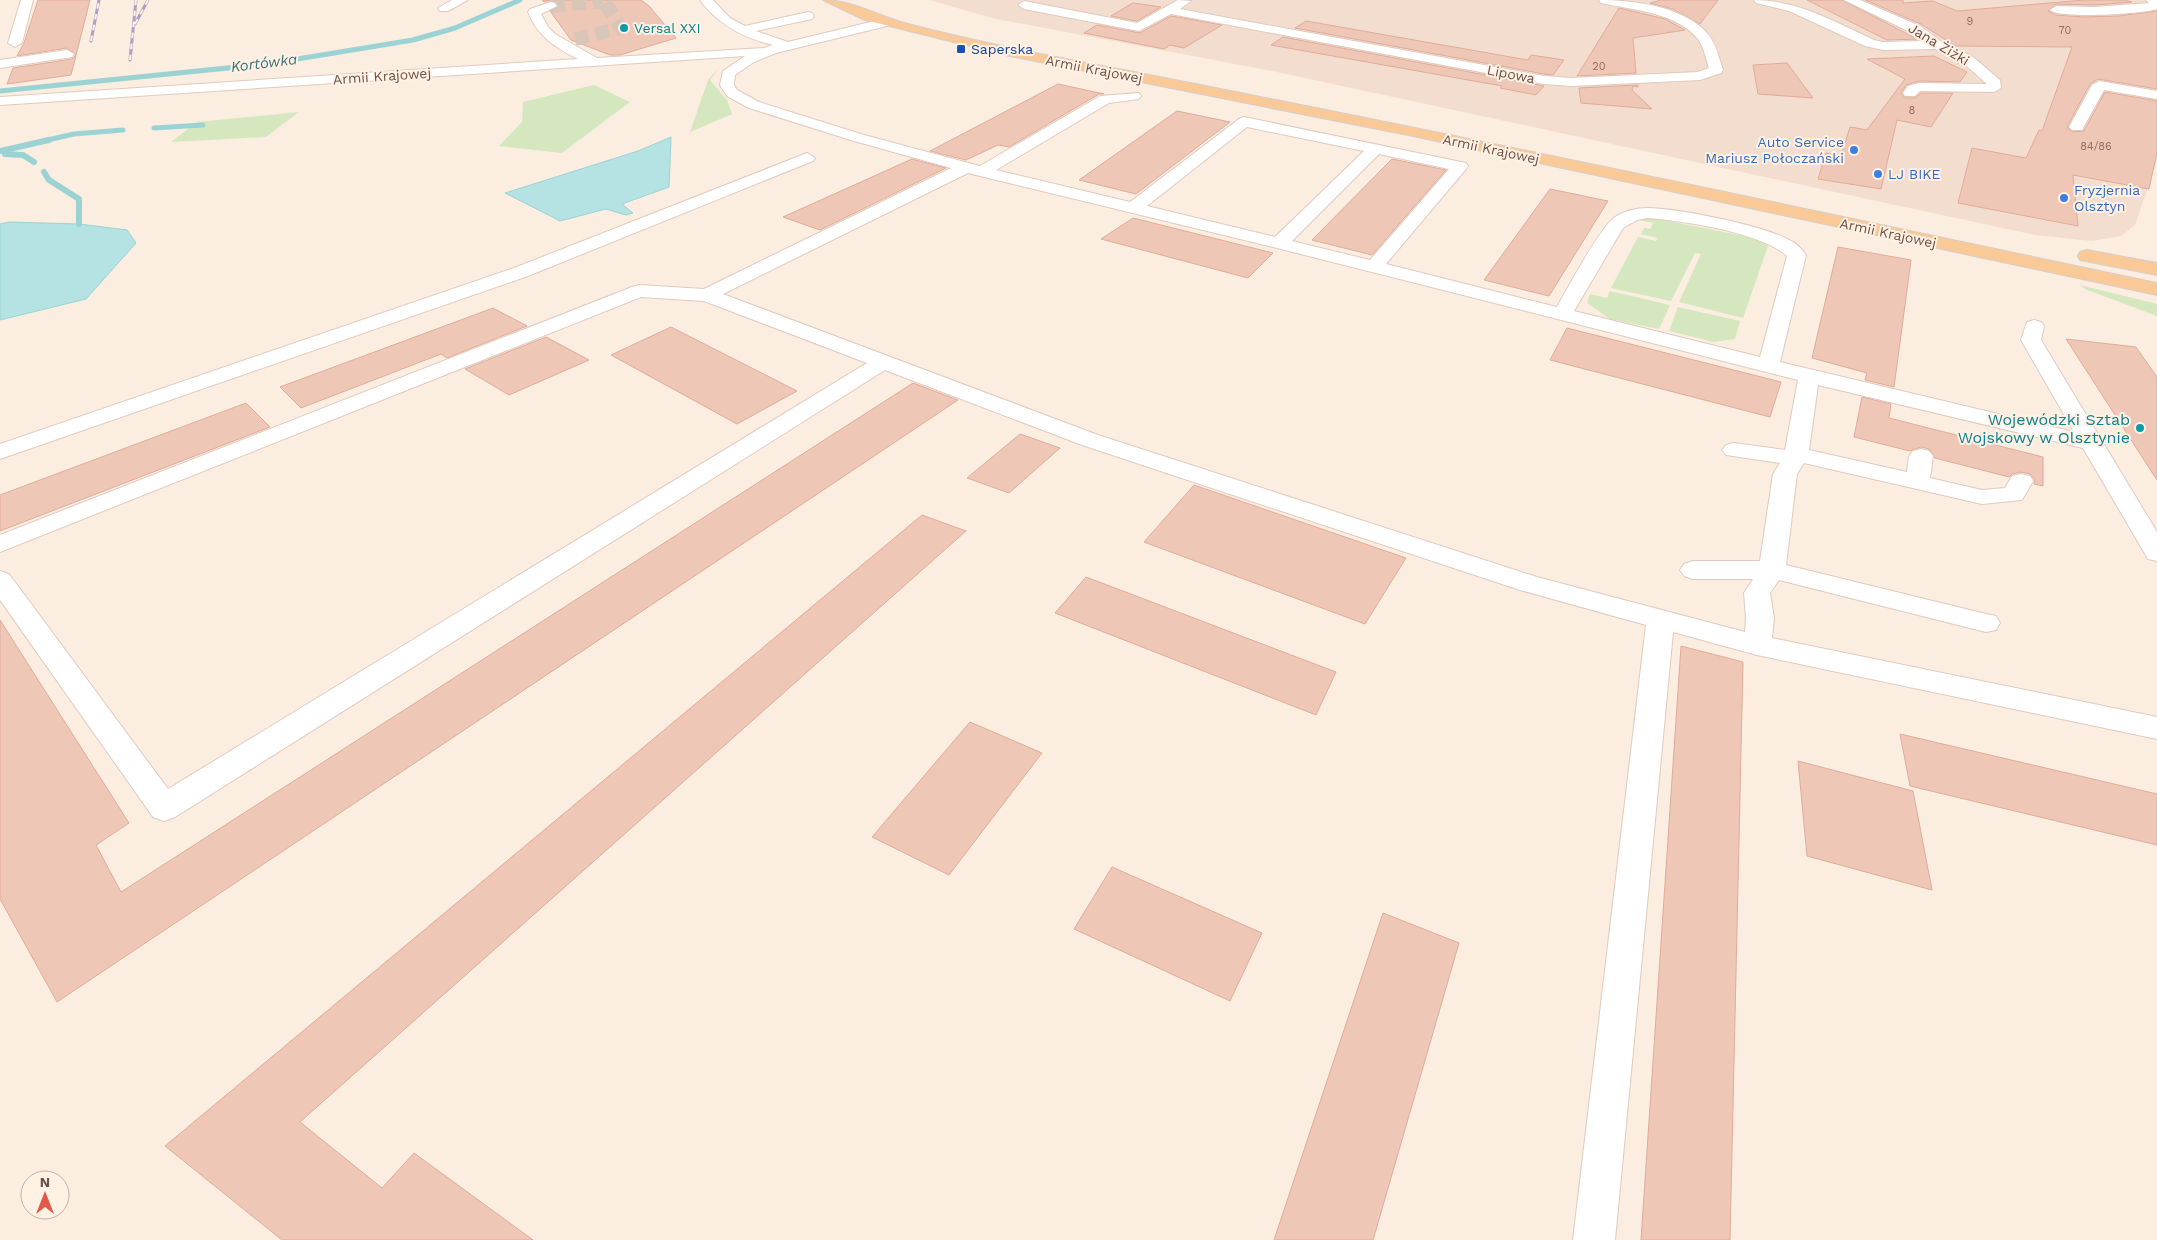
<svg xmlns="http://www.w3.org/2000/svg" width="2157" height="1240" font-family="'Work Sans',sans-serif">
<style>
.residential{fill:#f2ddce}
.green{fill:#d4e7bf}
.water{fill:#b5e2e3;stroke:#9bd3d5}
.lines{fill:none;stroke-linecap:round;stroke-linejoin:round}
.stream-far1{stroke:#9bd3d5;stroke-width:5}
.stream{stroke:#9bd3d5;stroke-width:6}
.building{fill:#efc7b7;stroke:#e1ab99}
.minor-tunnel{stroke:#d8c6b9;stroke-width:14;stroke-dasharray:14 7;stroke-linecap:butt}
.minor-casing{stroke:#e0cabf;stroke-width:2}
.major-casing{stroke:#d7cecc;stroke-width:2}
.minor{fill:#fff;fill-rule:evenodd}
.major{fill:#f9c998;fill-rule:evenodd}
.rail-casing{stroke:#ae9fc3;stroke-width:3}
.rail{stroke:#fff1e4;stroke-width:2;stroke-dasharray:5.5;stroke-linecap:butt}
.culture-dot{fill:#0f9aa8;stroke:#fff1e4;stroke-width:2}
.transit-dot{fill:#1a4fb4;stroke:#fff1e4;stroke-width:2}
.shop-dot{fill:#3f7fe0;stroke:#fff1e4;stroke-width:2}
.labels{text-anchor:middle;stroke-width:4;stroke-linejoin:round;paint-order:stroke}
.far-number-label{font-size:11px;fill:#906e64}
.far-culture-label{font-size:14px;fill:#0d838f;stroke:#fff1e4;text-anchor:start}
.far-street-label{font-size:14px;fill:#705148;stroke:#fff1e4}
.far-transit-label{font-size:14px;fill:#164399;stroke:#fff1e4;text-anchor:start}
.far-shop-label{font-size:14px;fill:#366cbe;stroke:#fff1e4;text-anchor:start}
.far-water-label{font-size:15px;font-style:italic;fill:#3d7376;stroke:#fff1e4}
.culture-label{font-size:16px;fill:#0d838f;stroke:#fff1e4;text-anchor:end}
</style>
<rect width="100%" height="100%" fill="#fbeddf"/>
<path class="residential" d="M930 0H2157V161L2135 225 2121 236 2092 241 2035 235 1277 72 992 18Z"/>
<path class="green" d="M720 67 710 80 727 100 732 114 690 132 708 80Z
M594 85 630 102 562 153 499 146 522 122 523 102Z
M299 112 266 137 171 142 197 122Z
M1648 217 1759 239 1768 246 1743 318 1679 302 1701 254 1695 253 1671 301 1611 288 1638 237 1656 241 1658 238 1641 234 1644 228 1650 229 1653 223 1634 219Z
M2080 285 2157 304V316L2085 289Z
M1610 291 1670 305 1659 329 1610 319 1587 303 1590 294 1607 298Z
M1678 307 1740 321 1735 339 1714 342 1669 331Z"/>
<path class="water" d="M671 137 669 187 622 204 633 213 626 215 606 209 560 221 505 193 638 151Z
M9 222 79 224 127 230 136 243 86 299 0 320V224Z"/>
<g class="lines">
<path class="stream-far1" d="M0 91 267 64 413 40 455 28 520 0
M154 128 203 125
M43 141 74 134 123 130"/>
<path class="stream" d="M0 151 49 140
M5 154 23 155 34 162
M44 172 49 180 79 199V224"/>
</g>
<path class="building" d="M38 0H90L71 75 7 84 13 68 72 59 76 55 67 48 17 56 24 43Z
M542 0H641L649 6 676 38 620 55H610L571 40 550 11 559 6 557 2 551 0 544 2Z
M1661 0H1718L1700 24 1673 9 1650 3Z
M1807 0H1842L1917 39 1887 40Z
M1865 0H1903V3L1933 1 1957 11 2084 0H2125L2132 2 2094 5 2056 4 2048 11 2056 15 2084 17 2119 16 2157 11V89L2098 79 2090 84 2067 127 2072 132 2084 131 2105 92 2157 101V152L2149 189 2073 175 2078 226 1958 203 1972 148 2026 158 2039 130 2042 131 2072 47 1955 46 1921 24Z
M1133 3 1161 7 1137 21 1111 16Z
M1619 8 1665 19 1685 30 1633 38 1636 73 1577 76Z
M1171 16 1222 25 1184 48 1170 45 1164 49 1084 33 1097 25 1140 33Z
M1306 21 1528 60 1531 55 1564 60 1553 75 1544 74 1295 28Z
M1283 37 1544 86 1536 95 1500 88 1502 86 1271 45Z
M1934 56 1967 72 1960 82 1919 81 1906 85 1901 93 1905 98H1915L1921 93H1953L1931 127 1897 120 1881 189 1818 179 1826 153 1841 156 1850 127 1867 130 1905 79 1867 59Z
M1787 63 1813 98 1758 94 1753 65Z
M1058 84 1104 94H1099L1009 147 998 145 966 160 930 151Z
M1638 85V87L1633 86 1632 90 1652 109 1581 103 1579 88Z
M1177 111 1230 122 1136 194 1079 180Z
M912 159 946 168 820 230 783 217Z
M1392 159 1446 170 1372 255 1312 240Z
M1550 189 1608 201 1549 296 1484 280Z
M1133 218 1273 253 1248 278 1101 239Z
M1838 247 1911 260 1894 387 1865 380 1867 373 1812 358Z
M493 308 527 326 447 358 441 354 301 408 280 387Z
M671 327 797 391 737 424 611 355Z
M1567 328 1781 382 1770 417 1550 360Z
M546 337 589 360 509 395 465 369Z
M2066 339 2136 347 2157 377V480Z
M913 383 958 400 57 1002 0 899V620L129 823 96 845 121 892Z
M1862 397 1891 404 1889 418 2043 457V486L2034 484 2035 480 2030 474 2021 472 2012 474 2009 477 1935 458 1929 449 1921 447 1910 451 1854 437Z
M246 403 270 427 0 531V495Z
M1020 434 1060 448 1009 493 967 478Z
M1194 485 1406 558 1365 624 1144 542Z
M922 515 966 531 300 1122 382 1188 414 1153 533 1240H282L165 1146Z
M1086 577 1336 672 1316 715 1055 613Z
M1681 646 1743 662 1730 1240H1641Z
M970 722 1042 753 949 875 872 837Z
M1900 734 2157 794V845L1910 786Z
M1798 761 1913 791 1932 890 1807 856Z
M1112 867 1262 933 1230 1001 1074 929Z
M1383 913 1459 943 1373 1240H1274Z"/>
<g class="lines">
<path class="minor-tunnel" d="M551 6 603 1
M575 39 621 28 603 0"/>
<g class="minor-casing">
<path id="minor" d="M21 0H33L22 43 15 47 8 43Z
M452 0H468L448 11H440L438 8Z
M700 0H713L730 18 745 26 808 12 812 13 814 16 812 19 756 31 788 42 887 18 891 19 893 22 891 25 776 53 754 62 735 75 734 85 737 90 759 102 864 135 980 166 1100 96 1139 93 1141 96 1139 99 1109 103 996 170 1130 202 1239 119 1244 117 1466 163 1468 166 1466 169 1386 264 1557 307C1567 289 1601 226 1615 217 1624 211 1637 208 1648 208 1676 208 1766 226 1789 240 1796 243 1802 249 1806 255L1780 362 2074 432 2021 340 2027 322 2034 320 2041 322 2044 326 2041 340 2157 532V561L2148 559 2083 448 1818 385 1809 450 1907 472 1909 456 1913 451 1921 449 1929 451 1933 456 1930 478 1982 490 2005 488 2012 476 2021 474 2030 476 2033 481 2022 500 1982 504 1804 463 1797 474 1786 565 1986 614 1996 616 2000 623 1996 630 1986 632 1779 580 1770 593 1774 618 1772 638 2157 717V739L1757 655 1673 632 1615 1240H1573L1646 625 1520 590 1082 445 885 370 175 817 164 821 153 817 0 600V571L9 574 168 789 867 363 704 301 641 297 0 552V535L632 287 639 285 704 289 951 168 854 141 749 108 727 96 720 85 723 71 745 56 0 105V97L578 59C556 48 537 36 528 12L530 9 551 2 555 3 557 6 541 14 548 27 555 34 597 58 764 48 773 45C744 38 718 25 700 0ZM1247 127 1364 151 1275 237 1147 206ZM1379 154 1449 169 1370 260 1292 241ZM968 173 1277 248 1798 380 1785 450 1734 443 1726 445 1722 450 1726 455 1780 463 1773 474 1760 561H1693L1684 564 1680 570 1684 576 1693 579H1753L1744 593 1746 618 1745 632 1537 577 1098 435 723 294ZM1647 218C1684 221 1760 232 1787 256L1760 357 1574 311 1623 228 1637 220Z
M1178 0 1191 1 1180 9 1544 76 1572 78 1698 72 1709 68C1706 59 1704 47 1698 39 1676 12 1632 10 1601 3L1599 0C1633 0 1684 6 1708 34 1716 44 1719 58 1723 70L1721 73 1700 80 1572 86 1544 84 1171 14 1139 31 1024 9 1018 5 1024 1 1137 23Z
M1754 0C1798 0 1835 22 1874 40L1883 42 1923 41 1910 32 1844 0H1860L1920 26 1942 42 1973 57 2000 80 2001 88 1994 92 1920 91 1915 96H1905L1903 93 1908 86 1919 83 1987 84 1963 63 1935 49 1883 50 1865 46 1789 11 1756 3Z
M2146 0H2157V9C2143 14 2058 19 2050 10L2056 6 2094 7 2149 3Z
M67 50 74 54 72 57 0 68V60Z
M2099 81 2157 91V99L2104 90 2082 130H2072L2069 127 2092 85Z
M807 153 815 158 813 161 528 276 0 459V444L514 268Z"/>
</g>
<g class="major-casing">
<path id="major" d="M823 0C852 0 880 17 908 24 981 43 1055 57 1129 71 1473 138 1815 211 2157 283V295L1413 136 1010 56 865 20Z
M2087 250 2157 263V275L2080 260 2078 256 2080 252Z"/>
</g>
<use href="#minor" class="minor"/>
<use href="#major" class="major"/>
<g class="rail-casing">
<path id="rail" d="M135 24 148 0
M91 41 99 0
M130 60 136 0"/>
</g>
<use href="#rail" class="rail"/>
</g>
<g class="culture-dot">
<circle cx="624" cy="28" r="5"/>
<circle cx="2140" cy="428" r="5"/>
</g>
<rect class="transit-dot" x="956" y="44" width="10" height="10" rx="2.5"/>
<g class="shop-dot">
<circle cx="1854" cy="150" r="5"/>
<circle cx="1878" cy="174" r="5"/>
<circle cx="2064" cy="198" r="5"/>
</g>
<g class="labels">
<g class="far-number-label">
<text x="1970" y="25">9</text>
<text x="2065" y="34">70</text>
<text x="1599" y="70">20</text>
<text x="1912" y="114">8</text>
<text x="2096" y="150">84/86</text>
</g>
<g class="far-culture-label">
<text x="634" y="33">Versal XXI</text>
</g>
<g class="far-street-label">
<text transform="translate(1939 44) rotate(31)" y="5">Jana Żiżki</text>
<text transform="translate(1094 69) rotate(11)" y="5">Armii Krajowej</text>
<text transform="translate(1511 74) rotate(11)" y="5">Lipowa</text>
<text transform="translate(382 76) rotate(-4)" y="5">Armii Krajowej</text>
<text transform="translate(1491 149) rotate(12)" y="5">Armii Krajowej</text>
<text transform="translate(1888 233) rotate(12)" y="5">Armii Krajowej</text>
</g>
<g class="far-transit-label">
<text x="971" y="54">Saperska</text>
</g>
<g class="far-shop-label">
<text x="1844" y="147" text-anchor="end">Auto Service<tspan x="1844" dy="16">Mariusz Połoczański</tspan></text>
<text x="1888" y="179">LJ BIKE</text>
<text x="2074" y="195">Fryzjernia<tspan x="2074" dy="16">Olsztyn</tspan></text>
</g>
<g class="far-water-label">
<text transform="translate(264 63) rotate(-7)" y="5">Kortówka</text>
</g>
<g class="culture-label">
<text x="2130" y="425">Wojewódzki Sztab<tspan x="2130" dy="18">Wojskowy w Olsztynie</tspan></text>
</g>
</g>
<g transform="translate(45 1195)"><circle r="24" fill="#fff1e4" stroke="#c6b1a6"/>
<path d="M0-4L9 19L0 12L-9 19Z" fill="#e25747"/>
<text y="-8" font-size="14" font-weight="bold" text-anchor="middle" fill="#705148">N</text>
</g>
</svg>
